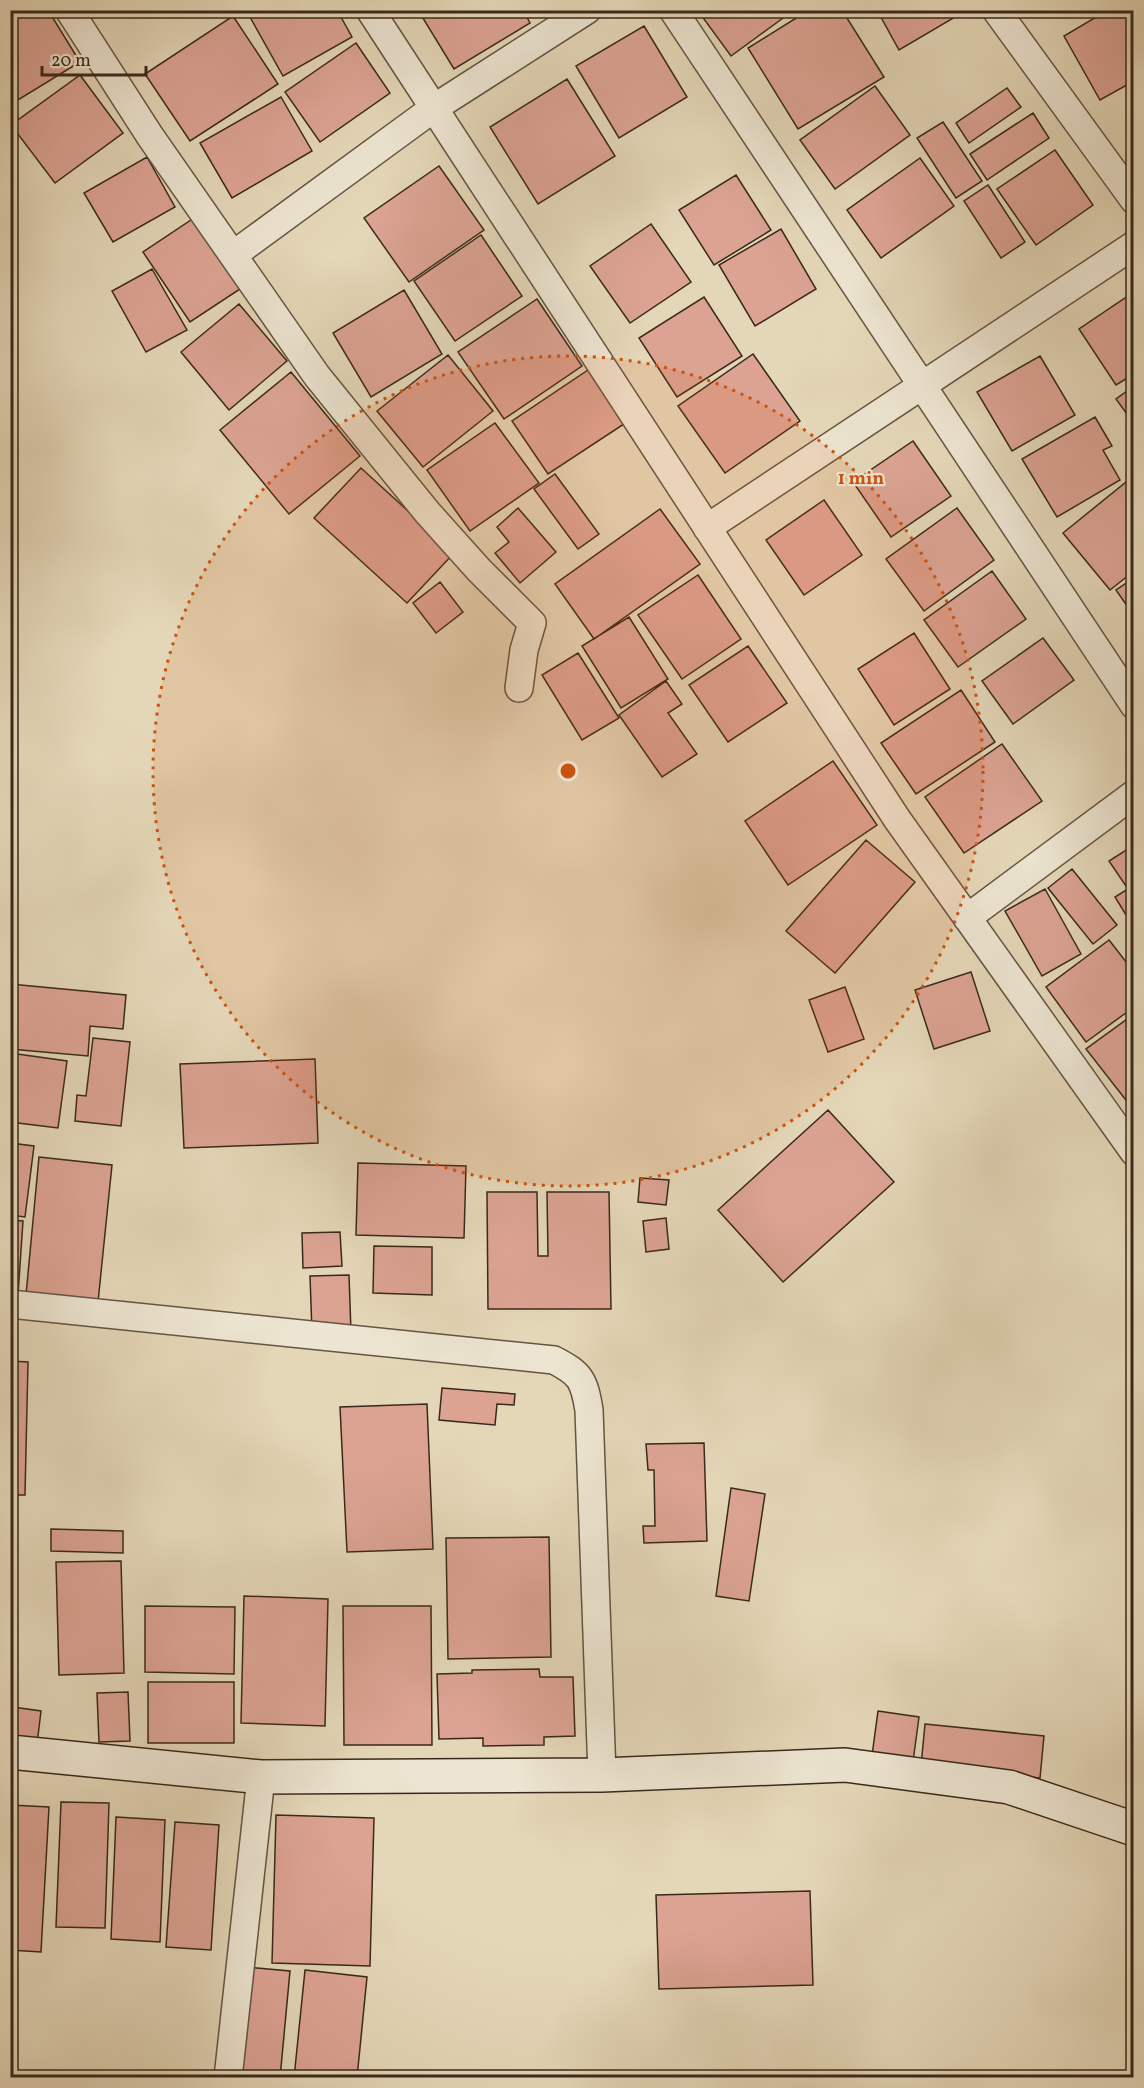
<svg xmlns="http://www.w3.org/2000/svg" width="1144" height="2088" font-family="Vollkorn,serif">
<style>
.building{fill:#dca393;stroke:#3a291a;stroke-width:1.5}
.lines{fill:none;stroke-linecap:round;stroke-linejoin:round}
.minor-casing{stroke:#645442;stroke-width:30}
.secondary-casing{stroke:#3a291a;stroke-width:36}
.minor{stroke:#ede5d1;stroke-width:27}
.secondary{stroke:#ede5d1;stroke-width:33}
.ring{fill:none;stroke:#ce520e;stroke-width:3;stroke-dasharray:3 6}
.centre{fill:#ce520e;stroke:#ede5d1;stroke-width:3}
.ring-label{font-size:18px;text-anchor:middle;font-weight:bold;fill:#ce520e;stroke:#ede5d1;stroke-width:4.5;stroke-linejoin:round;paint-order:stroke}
</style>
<rect width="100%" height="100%" fill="#e4d7b8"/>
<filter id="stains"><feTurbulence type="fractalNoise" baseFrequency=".00333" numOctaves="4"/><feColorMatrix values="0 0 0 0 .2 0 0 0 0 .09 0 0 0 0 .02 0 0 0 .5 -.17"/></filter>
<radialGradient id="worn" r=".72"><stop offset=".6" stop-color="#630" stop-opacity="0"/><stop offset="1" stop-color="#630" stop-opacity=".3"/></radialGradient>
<path class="building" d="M10 10H48L80 62 13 103 10 99Z
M246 10H337L352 37 283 76Z
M418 10H523L530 23 454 69Z
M707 10H794L731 56 701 15Z
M809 10H842L884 77 798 129 748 48Z
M877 10H961L962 13 899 50Z
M1108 10H1134V81L1100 100 1064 36Z
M233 16 278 84 190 141 145 74Z
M644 26 687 97 619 138 576 66Z
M356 43 390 93 320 142 285 92Z
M80 75 123 133 55 183 11 125Z
M567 79 615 156 538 204 490 127Z
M875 86 910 135 835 189 800 140Z
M1007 88 1021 107 969 143 956 123Z
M281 97 312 151 232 198 200 143Z
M1033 113 1049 138 987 180 970 154Z
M943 122 982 181 956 198 917 138Z
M1055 150 1093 205 1036 245 997 189Z
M147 157 175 207 113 242 84 193Z
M920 158 954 206 881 258 847 210Z
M439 166 484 230 409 282 364 218Z
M736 175 771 230 714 265 679 210Z
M988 185 1025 242 1001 258 964 201Z
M194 218 240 289 190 322 143 252Z
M651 224 691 282 630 323 590 266Z
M781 229 816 289 755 326 719 265Z
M481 235 522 296 455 341 414 281Z
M152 269 187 330 146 352 112 291Z
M404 290 442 354 371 397 333 333Z
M1134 292V374L1116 385 1079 329Z
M704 297 742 356 677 397 639 338Z
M537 299 582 366 504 419 458 352Z
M239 304 287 361 229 410 181 352Z
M753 354 800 421 725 473 678 406Z
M448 355 493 411 423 467 377 411Z
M1040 356 1075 415 1012 451 977 392Z
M588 370 624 424 548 474 512 421Z
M291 372 360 456 289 514 220 430Z
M1134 386V424L1116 399Z
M1095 417 1112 446 1103 450 1120 480 1057 517 1022 459Z
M495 423 539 483 470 531 427 470Z
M913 441 951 496 891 537 853 482Z
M361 468 454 553 407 603 314 518Z
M555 474 599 534 578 549 534 489Z
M1131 478 1134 481V571L1110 590 1063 533Z
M824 500 862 555 804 595 766 540Z
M518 508 556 552 520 583 495 553 509 542 497 527Z
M957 508 994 560 924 611 886 559Z
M660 509 700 564 594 639 555 584Z
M992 571 1026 619 958 667 924 620Z
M698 575 741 639 682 679 638 615Z
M1134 578V616L1116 590Z
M440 582 463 612 436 633 413 603Z
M629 617 668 679 621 708 582 646Z
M914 633 950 689 894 725 858 669Z
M1043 638 1074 680 1013 724 982 681Z
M748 646 787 703 728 742 689 685Z
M578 653 619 718 582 740 542 675Z
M666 681 682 704 668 713 697 754 662 777 619 715Z
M961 690 995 742 916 794 881 743Z
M1002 744 1042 801 964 853 925 797Z
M833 761 877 825 788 885 745 821Z
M866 840 915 882 835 973 786 931Z
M1134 845V922L1131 923 1115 897 1128 889 1109 861Z
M1072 869 1117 925 1093 944 1048 888Z
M1045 889 1081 954 1042 976 1005 911Z
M1109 940 1134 972V1007L1086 1042 1046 987Z
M971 972 990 1031 934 1049 915 990Z
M10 984 126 995 123 1029 90 1026 88 1056 10 1049Z
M845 987 864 1039 828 1052 809 1000Z
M1134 1014V1101L1129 1104 1086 1049Z
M93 1038 130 1042 121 1126 75 1121 77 1095 86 1096Z
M10 1053 67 1061 58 1128 10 1122Z
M315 1059 318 1143 184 1148 180 1064Z
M828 1110 894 1182 783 1282 718 1210Z
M10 1143 34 1146 25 1217 10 1215Z
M39 1157 112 1165 98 1302 26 1295Z
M358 1163 466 1166 464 1238 356 1235Z
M640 1178 669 1180 666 1205 638 1202Z
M487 1192H537L538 1256H548L547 1192H609L611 1309H488Z
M666 1218 669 1249 646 1252 643 1221Z
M10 1220 23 1221 18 1295H10Z
M340 1232 342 1266 303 1268 302 1233Z
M374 1246 432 1247V1295L373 1293Z
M349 1275 351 1332 312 1333 310 1276Z
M10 1361 28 1362 25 1495H10Z
M442 1388 515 1394 514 1405 497 1404 495 1425 439 1420Z
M427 1404 433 1549 347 1552 340 1407Z
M704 1443 707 1541 644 1543 643 1526H655L654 1470H648L646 1444Z
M731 1488 765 1494 749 1601 716 1596Z
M51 1529 123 1531V1553L51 1551Z
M549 1537 551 1657 448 1659 446 1538Z
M121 1561 124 1673 59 1675 56 1562Z
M244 1596 328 1599 325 1726 241 1723Z
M145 1606 235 1607 234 1674 145 1672Z
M343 1606H431L432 1745H344Z
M539 1669 540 1677H573L575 1736 544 1737V1745L483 1746V1738L439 1739 437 1674 472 1673V1670Z
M148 1682H234V1743H148Z
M128 1692 130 1741 99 1742 97 1693Z
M13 1707 41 1711 37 1744 10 1740Z
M878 1711 919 1717 912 1769 871 1763Z
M925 1724 1044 1736 1040 1778 921 1766Z
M61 1802 109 1803 105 1928 56 1927Z
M10 1805 49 1807 41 1952 10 1950Z
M276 1815 374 1818 370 1966 272 1963Z
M116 1817 165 1820 160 1942 111 1939Z
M175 1822 219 1825 211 1950 166 1947Z
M810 1891 813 1985 659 1989 656 1895Z
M247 1967 290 1971 280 2078H236Z
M305 1970 367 1977 357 2078H294Z"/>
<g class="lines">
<g class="minor-casing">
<path id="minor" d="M69 10 150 136 317 376 427 512 479 570 532 623 524 650 519 688
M370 10 897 819 1134 1152
M673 10 1134 705
M996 10 1134 200
M233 255 434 108 587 10
M707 528 1134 245
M967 918 1134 794
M10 1304 554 1360C581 1374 584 1380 589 1410L602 1775
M228 2078 261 1777"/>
</g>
<g class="secondary-casing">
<path id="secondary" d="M10 1752 261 1777 602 1775 845 1765 1009 1787 1134 1829"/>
</g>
<use href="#minor" class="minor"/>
<use href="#secondary" class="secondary"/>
</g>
<circle cx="568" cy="771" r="415" fill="#ce520e" fill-opacity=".12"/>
<circle class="ring" cx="568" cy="771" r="415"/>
<circle cx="568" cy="771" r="9" class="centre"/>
<g class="ring-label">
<text x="861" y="484">1 min</text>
</g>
<rect width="1144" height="2088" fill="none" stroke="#e4d7b8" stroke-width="36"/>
<rect x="12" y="12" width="1120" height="2064" fill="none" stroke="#3a291a" stroke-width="3"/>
<rect x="18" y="18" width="1108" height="2052" fill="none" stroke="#3a291a" stroke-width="1.5"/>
<path d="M42 66v9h104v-9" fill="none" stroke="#3a291a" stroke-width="3"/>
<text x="51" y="66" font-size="18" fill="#3a291a" stroke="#ede5d1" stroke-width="4.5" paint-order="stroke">20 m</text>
<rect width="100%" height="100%" filter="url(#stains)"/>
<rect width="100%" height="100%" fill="url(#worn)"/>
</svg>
